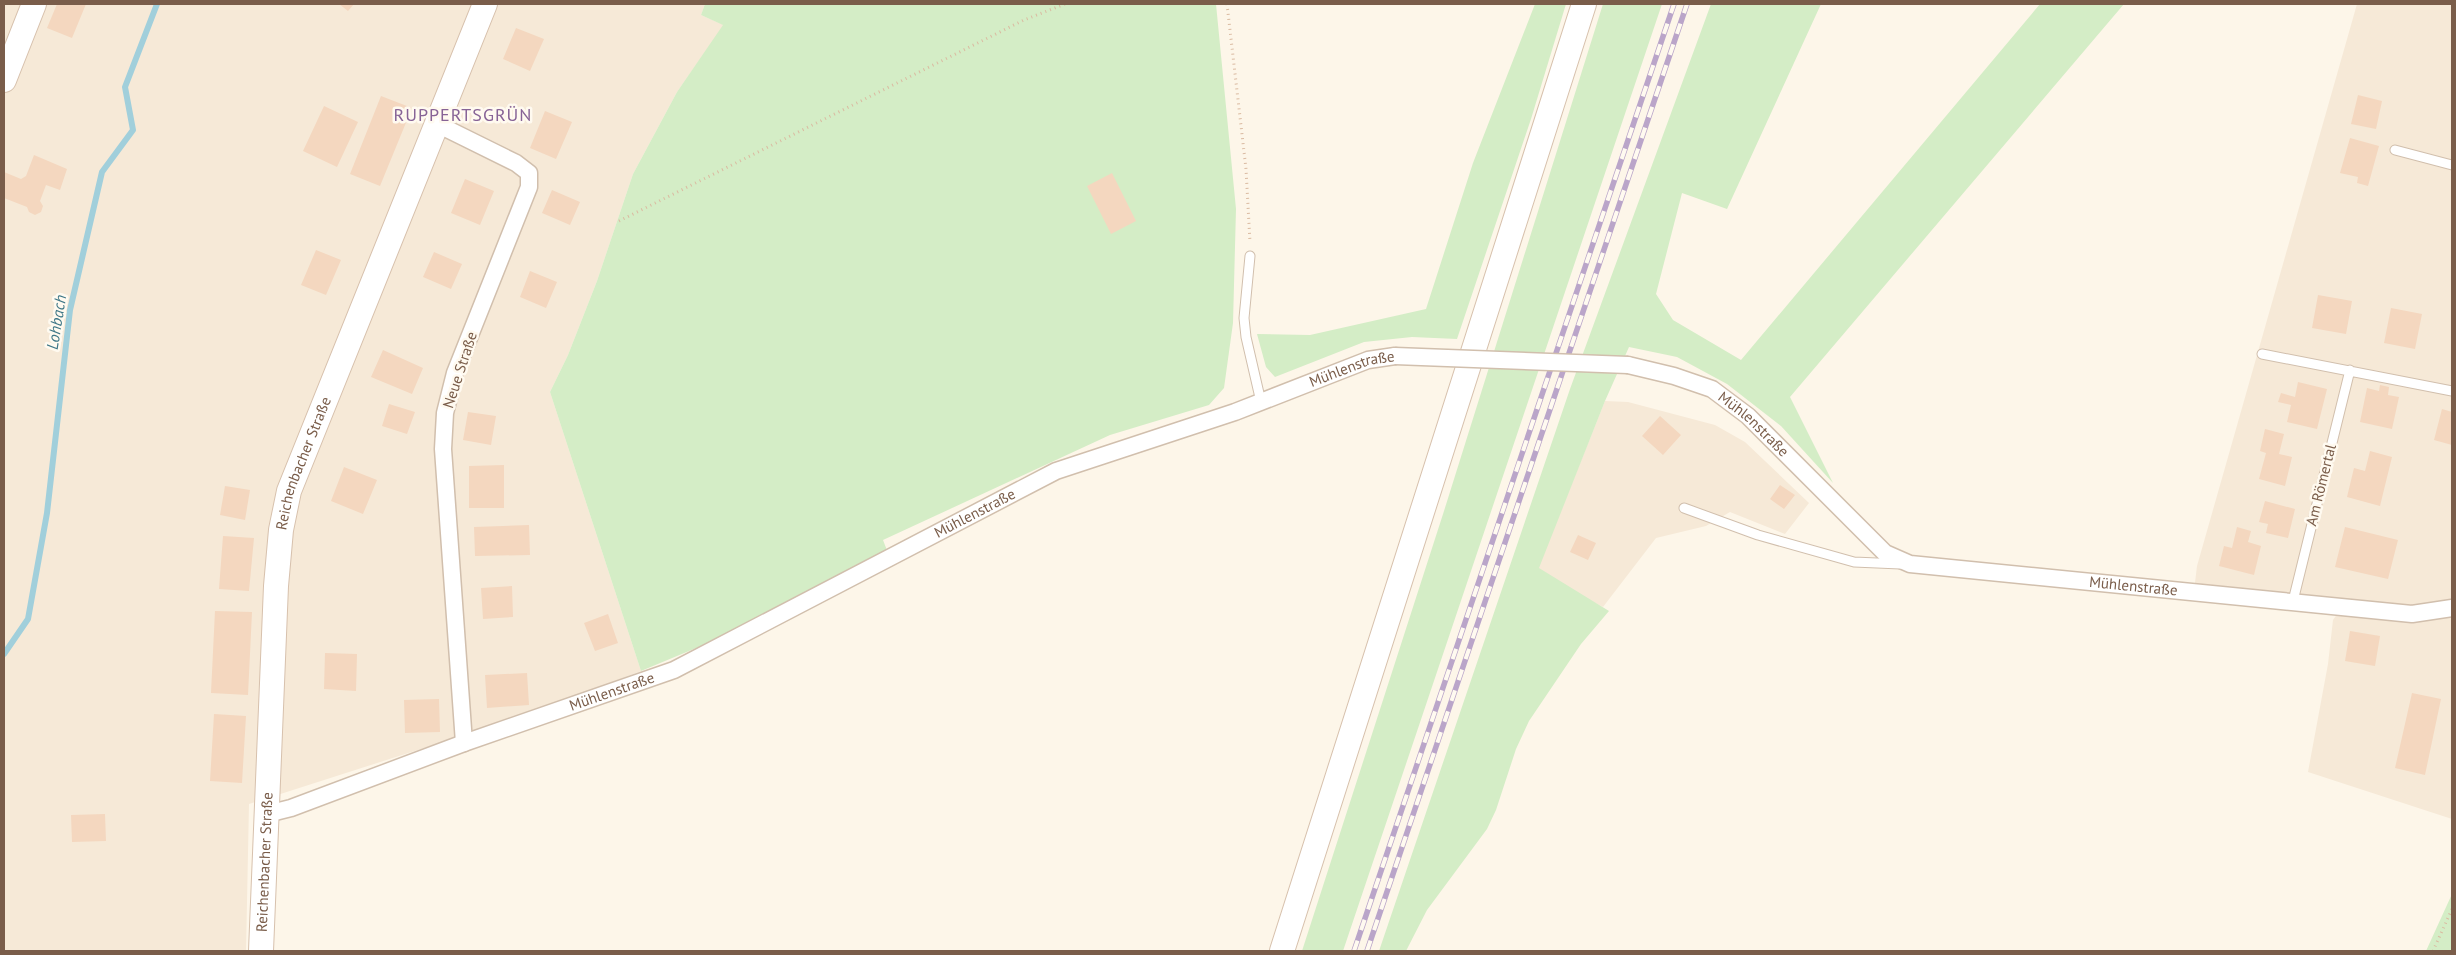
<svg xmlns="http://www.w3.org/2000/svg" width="2456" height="955" font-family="'PT Sans',sans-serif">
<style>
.residential{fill:#f6e9d7}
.green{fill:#d4edc6}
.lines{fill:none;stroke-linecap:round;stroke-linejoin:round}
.stream{stroke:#a1cfdb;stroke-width:6}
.building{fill:#f4d7bf}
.lane-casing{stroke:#d1bfad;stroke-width:11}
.street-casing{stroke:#d1bfad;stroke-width:19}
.secondary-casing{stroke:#d7c1ad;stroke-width:26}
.path{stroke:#dabaa1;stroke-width:3;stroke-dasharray:1 4;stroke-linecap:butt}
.lane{stroke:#fff;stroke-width:9}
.street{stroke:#fff;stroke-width:16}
.secondary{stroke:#fff;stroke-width:24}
.rail-casing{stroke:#baa5c9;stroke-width:5.5}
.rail{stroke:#fffaf0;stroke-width:4;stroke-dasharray:11;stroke-linecap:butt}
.street-bridge-casing{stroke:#d1bfad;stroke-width:19;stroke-linecap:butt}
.street-bridge{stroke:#fff;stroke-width:16}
.labels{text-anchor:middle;stroke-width:5;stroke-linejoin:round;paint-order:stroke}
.street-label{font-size:15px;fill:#7a5d4a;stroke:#fffaf0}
.water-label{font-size:16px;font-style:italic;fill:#3f7787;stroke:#fffaf0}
.quarter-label{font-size:18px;letter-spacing:1px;fill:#876396;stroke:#fffaf0}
</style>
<rect width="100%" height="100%" fill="#fdf6e9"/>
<path class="residential" d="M4 4H705L701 15 724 25 677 92 633 174 597 281 568 355 550 392 641 671 527 715 249 804 246 951H4Z
M2357 4H2452V819L2308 772 2328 664 2333 620 2342 607 2194 591 2197 566Z
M1605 401 1628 402 1715 425 1745 442 1809 503 1785 534 1730 512 1706 526 1656 538 1603 607 1589 600 1538 568Z"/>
<path class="green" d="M705 4H1216L1236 209 1233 323 1224 388 1209 405 1110 435 883 540 893 566 641 671 550 392 568 355 597 281 633 174 677 92 723 25 701 15Z
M1535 4H1566L1531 119 1457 339 1412 337 1364 342 1275 377 1266 367 1257 334 1310 335 1426 309 1473 163Z
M1603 4H1662L1343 951H1302L1444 511Z
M1711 4H1821L1727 209 1682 193 1656 294 1673 320 1741 360 2040 4H2124L1790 397 1833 483 1781 426 1727 384 1677 357 1629 347 1605 401 1539 568 1609 611 1581 644 1529 721 1516 749 1496 810 1487 829 1427 910 1406 951H1379L1570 389Z
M2452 894V951H2426Z"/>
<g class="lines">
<path class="stream" d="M4 654 28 619 47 513 70 310 102 172 133 130 125 87 157 4"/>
</g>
<path class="building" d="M57 4H86L72 38 47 28Z
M339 4H354L348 11Z
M516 28 544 39 530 71 503 59Z
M2358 95 2382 101 2376 129 2351 124Z
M381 96 412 108 380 186 350 174Z
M324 106 358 122 337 167 303 151Z
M545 111 572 122 556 159 530 148Z
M2350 138 2379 146 2368 186 2357 183 2358 177 2340 173Z
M34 155 67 169 60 190 46 185 40 201 43 206 41 212 35 215 29 212 27 207 4 198V172L21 179 26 176Z
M1112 173 1136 221 1111 234 1087 186Z
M465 179 494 191 480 225 451 213Z
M552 190 580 202 570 225 542 213Z
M316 250 341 260 326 295 301 285Z
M434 252 462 264 451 289 423 277Z
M530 271 557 282 546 308 520 297Z
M2318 295 2352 301 2346 334 2312 328Z
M2391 308 2422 314 2415 349 2384 343Z
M383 350 423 368 412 394 371 377Z
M2298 382 2327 389 2317 429 2287 422 2291 405 2278 402 2281 393 2295 397Z
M2380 385 2389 387 2388 395 2399 397 2392 429 2360 422 2367 388 2379 391Z
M389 404 415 412 407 434 382 426Z
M2442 409 2452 412V445L2434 440Z
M468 412 496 416 491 445 463 440Z
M1660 416 1681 435 1663 455 1642 436Z
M2265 429 2284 434 2279 454 2292 457 2285 486 2259 479 2266 453 2260 451Z
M2370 451 2392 457 2380 506 2347 497 2354 468 2365 471Z
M504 465V508H469V466Z
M344 467 377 480 363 514 331 501Z
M1780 485 1795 495 1784 509 1770 499Z
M225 486 250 490 245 520 220 515Z
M2265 501 2295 509 2288 538 2266 533 2268 524 2259 522Z
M529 525 530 555 475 556 474 527Z
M2237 527 2251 531 2248 542 2261 546 2254 575 2219 566 2224 546 2232 548Z
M2345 527 2398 540 2388 579 2335 567Z
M1578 535 1596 543 1588 560 1570 552Z
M223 536 254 538 249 591 219 589Z
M512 586 513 617 483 619 481 588Z
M215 611 252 612 248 695 211 693Z
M608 614 618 643 595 651 584 623Z
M2350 631 2380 636 2375 666 2345 661Z
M325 653 357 654 356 691 324 689Z
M527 673 529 705 487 708 485 675Z
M2412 693 2441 699 2425 775 2395 768Z
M439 699 440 732 405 733 404 700Z
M214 714 246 716 242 783 210 781Z
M105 814 106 841 72 842 71 815Z"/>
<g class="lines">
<g class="lane-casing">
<path id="lane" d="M2395 150 2452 165
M1250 256 1244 318 1246 337 1261 402
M2262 354 2452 391
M1684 508 1758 535 1854 562 1900 564
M2293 601 2350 370"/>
</g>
<g class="street-casing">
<g id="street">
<path d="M435 123 516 163 529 173V187L455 373 445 413 443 449 464 743"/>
<path id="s1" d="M1628 365 1674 376 1712 389 1748 416 1885 553 1910 564 2412 614 2452 608"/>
<path id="s2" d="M267 814 291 808 464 743 674 670 1056 471 1235 412 1368 360 1395 356"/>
</g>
</g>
<g class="secondary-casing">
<g id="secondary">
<path d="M4 80 34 4"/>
<path id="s3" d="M261 951 276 586 281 530 289 491 485 4"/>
<path d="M1282 951 1584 4"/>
</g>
</g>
<path class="path" d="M1227 4 1246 169 1250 242
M619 221 1024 20 1065 4
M2433 951 2452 909"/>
<use href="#lane" class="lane"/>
<use href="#street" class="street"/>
<use href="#secondary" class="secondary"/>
<g class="rail-casing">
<path id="rail" d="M1354 951 1674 4
M1367 951 1687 4"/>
</g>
<use href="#rail" class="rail"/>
<g class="street-bridge-casing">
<path id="street-bridge" d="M1395 356 1628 365"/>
</g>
<use href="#street-bridge" class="street-bridge"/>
</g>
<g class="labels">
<g class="street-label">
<text transform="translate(460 370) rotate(-72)" y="5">Neue Straße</text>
<text dy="5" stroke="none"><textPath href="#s2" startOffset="1176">Mühlenstraße</textPath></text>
<text dy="5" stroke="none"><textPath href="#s1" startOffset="142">Mühlenstraße</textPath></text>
<text dy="5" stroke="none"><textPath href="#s3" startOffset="492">Reichenbacher Straße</textPath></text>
<text transform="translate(2321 485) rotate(-76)" y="5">Am Römertal</text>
<text dy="5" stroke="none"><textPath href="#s2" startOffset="771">Mühlenstraße</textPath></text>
<text dy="5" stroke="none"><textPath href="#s1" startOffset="578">Mühlenstraße</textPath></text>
<text dy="5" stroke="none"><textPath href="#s2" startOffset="366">Mühlenstraße</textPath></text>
<text dy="5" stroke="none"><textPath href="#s3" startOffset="89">Reichenbacher Straße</textPath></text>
</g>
<g class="water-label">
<text transform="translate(56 322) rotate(-81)" y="6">Lohbach</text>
</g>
<g class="quarter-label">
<text x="463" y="121">RUPPERTSGRÜN</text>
</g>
</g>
<rect width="2456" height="955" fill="none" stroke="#7a5d4a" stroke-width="10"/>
</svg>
